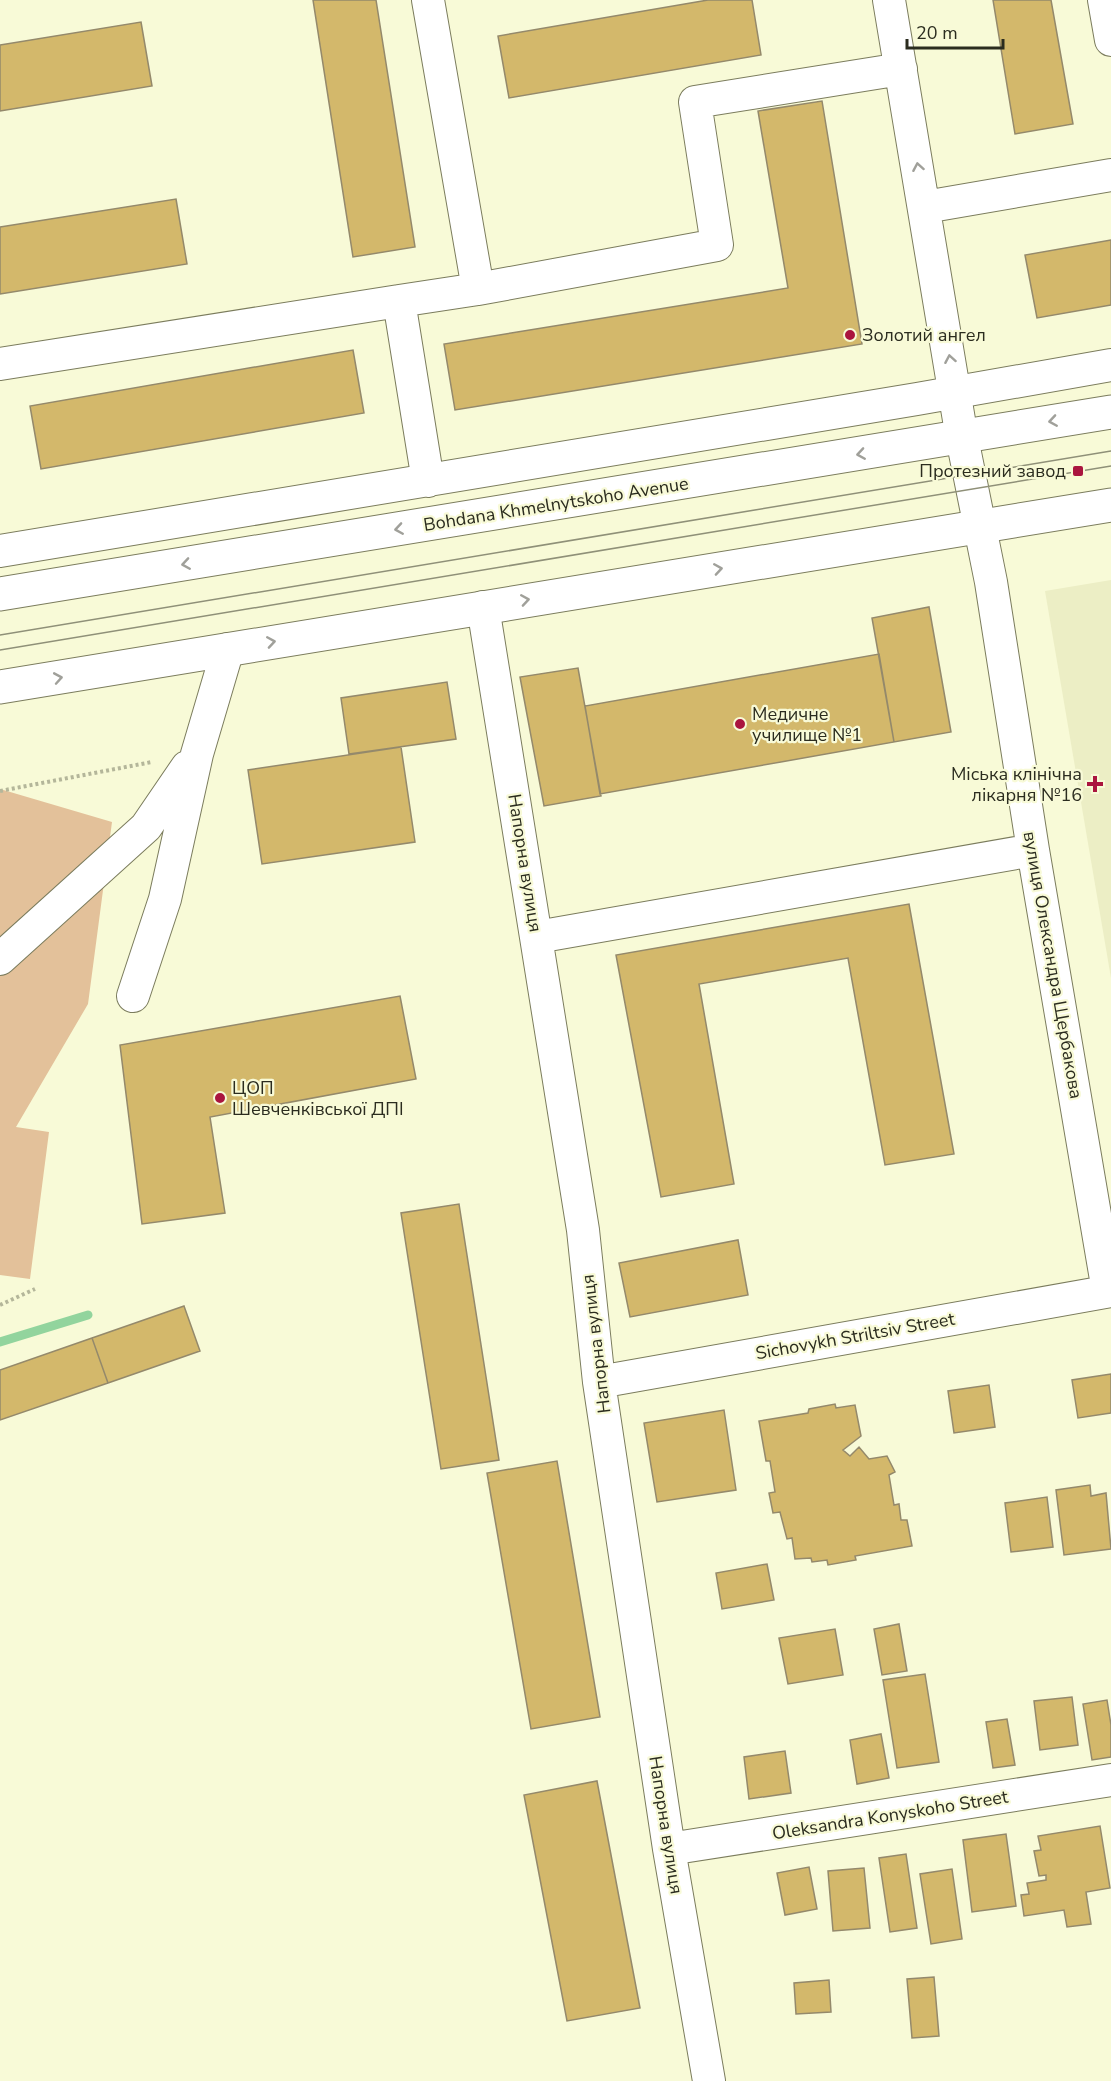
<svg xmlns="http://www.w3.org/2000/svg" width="1111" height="2081" font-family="'Nunito Sans',sans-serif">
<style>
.built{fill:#eceec5}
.green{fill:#e3c19a}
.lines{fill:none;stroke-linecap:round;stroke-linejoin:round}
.stream{stroke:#92d49d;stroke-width:9}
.building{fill:#d3b86b;stroke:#94896b;stroke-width:1.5}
.minor-casing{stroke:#7b7c5d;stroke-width:34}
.major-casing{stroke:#7b7c5d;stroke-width:35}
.path{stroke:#b4b69a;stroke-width:4;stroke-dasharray:3 3;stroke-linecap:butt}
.minor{stroke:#fff;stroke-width:32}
.major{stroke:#fff;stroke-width:33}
.tram{stroke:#8f9078;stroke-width:1.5}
.oneway{stroke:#a0a09a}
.poi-dot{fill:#aa153f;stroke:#f8fad7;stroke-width:2}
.labels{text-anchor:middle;stroke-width:4.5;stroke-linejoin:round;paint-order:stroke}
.poi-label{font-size:18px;fill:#2b2c1f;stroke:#f8fad7;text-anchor:start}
.street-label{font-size:18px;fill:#2b2c1f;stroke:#f8fad7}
</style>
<rect width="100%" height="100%" fill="#f8fad7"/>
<path class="built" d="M1111 580V978L1045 591Z"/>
<path class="green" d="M0 789 112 822 88 1004 16 1127 49 1132 30 1279 0 1275Z"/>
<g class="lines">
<path class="stream" d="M0 1342 88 1315"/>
</g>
<path class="building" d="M313 0H376L415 247 353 257Z
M708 0H752L761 55 509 98 498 36Z
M993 0H1051L1073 124 1015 134Z
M141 22 152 86 0 111V45Z
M822 101 862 344 455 410 444 344 788 288 758 111Z
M176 199 187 264 0 294V227Z
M1111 240V305L1037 318 1025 255Z
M353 350 364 413 41 469 30 406Z
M929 607 951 732 894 742 872 618Z
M879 654 894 742 600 794 585 706Z
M578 668 601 796 544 806 520 677Z
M447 682 456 739 349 754 341 698Z
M401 747 415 842 262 864 248 770Z
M909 904 954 1154 885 1165 848 958 699 984 734 1184 661 1197 616 955Z
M400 996 416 1079 210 1117 225 1213 142 1224 120 1045Z
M459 1204 499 1460 441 1469 401 1213Z
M738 1240 748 1295 630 1317 619 1263Z
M184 1306 200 1351 108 1383 92 1338Z
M92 1338 108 1383 0 1420V1370Z
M1111 1374V1413L1078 1418 1072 1380Z
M989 1385 995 1427 954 1433 948 1391Z
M835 1404 836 1408 855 1405 861 1436 843 1450 850 1456 859 1447 869 1459 887 1456 895 1472 889 1475 894 1505 899 1504 901 1520H907L912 1546 855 1556 856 1560 828 1565 827 1560 812 1562 811 1558 795 1559 792 1538 787 1539 780 1512 773 1513 769 1493 775 1492 770 1461H766L759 1421 808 1413 809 1409Z
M724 1410 736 1490 657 1502 644 1423Z
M557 1461 600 1717 531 1729 487 1473Z
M1090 1485 1091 1496 1106 1493 1111 1549 1064 1555 1056 1490Z
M1047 1497 1053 1547 1011 1552 1005 1503Z
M767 1564 774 1600 722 1609 716 1573Z
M899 1624 907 1671 882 1675 874 1629Z
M835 1629 843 1675 788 1684 779 1638Z
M925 1674 939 1762 897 1768 883 1680Z
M1072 1697 1078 1745 1040 1750 1034 1701Z
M1107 1700 1111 1725V1757L1092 1760 1083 1704Z
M1007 1719 1015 1765 993 1768 986 1722Z
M881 1734 889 1778 857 1784 850 1740Z
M785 1751 791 1793 749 1799 744 1757Z
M597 1781 640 2008 567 2021 524 1795Z
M1100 1826 1110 1888 1086 1892 1091 1924 1067 1927 1064 1910 1024 1916 1021 1895 1029 1894 1027 1883 1046 1880V1875L1039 1876 1034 1851 1041 1850 1038 1836Z
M1006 1834 1016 1906 972 1912 963 1840Z
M906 1854 917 1928 890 1932 879 1858Z
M809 1867 817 1909 785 1915 777 1873Z
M864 1868 870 1928 833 1931 828 1871Z
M952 1869 962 1939 931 1944 920 1874Z
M934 1977 939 2036 912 2038 907 1979Z
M829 1980 831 2012 796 2014 794 1983Z"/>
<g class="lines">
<g class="minor-casing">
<path id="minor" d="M889 0 962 438 991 582 1033 850 1108 1291
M1104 0 1111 40
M925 207 1111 175
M478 289 717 245 695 102 901 69
M0 364 399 301
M428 481 399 301 478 289 428 0
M0 551 917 399 1111 365
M483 607 583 1230 599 1382 669 1849 709 2081
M537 937 1033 850
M0 959 146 827 187 767
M133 996 165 899 197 754 228 649
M599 1382 1111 1291
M669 1849 1111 1780"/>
</g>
<g class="major-casing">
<path id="major" d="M0 594 1111 412
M0 687 1111 505"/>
</g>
<path class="path" d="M0 791 152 762
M0 1305 35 1289"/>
<use href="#minor" class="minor"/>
<use href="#major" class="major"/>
<path class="tram" d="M0 635 1111 451
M0 650 1111 466"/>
</g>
<defs><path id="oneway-chevron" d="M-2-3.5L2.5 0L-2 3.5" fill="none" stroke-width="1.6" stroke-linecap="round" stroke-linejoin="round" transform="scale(1.5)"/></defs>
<g class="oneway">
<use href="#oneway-chevron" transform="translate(918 167) rotate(-100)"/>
<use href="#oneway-chevron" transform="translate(950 359) rotate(-100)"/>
<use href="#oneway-chevron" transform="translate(1053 421) rotate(171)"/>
<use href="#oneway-chevron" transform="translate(861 454) rotate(171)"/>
<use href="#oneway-chevron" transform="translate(399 529) rotate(171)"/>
<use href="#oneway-chevron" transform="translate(186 564) rotate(171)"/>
<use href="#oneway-chevron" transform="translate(718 569) rotate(-9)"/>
<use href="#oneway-chevron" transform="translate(525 600) rotate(-9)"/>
<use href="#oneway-chevron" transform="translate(271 642) rotate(-9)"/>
<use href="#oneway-chevron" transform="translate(58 678) rotate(-10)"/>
</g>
<g class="poi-dot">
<circle cx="850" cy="335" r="6"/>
<rect x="1072" y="465" width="12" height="12" rx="3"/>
<circle cx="740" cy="724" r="6"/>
<path d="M1092 775h6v6h6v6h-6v6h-6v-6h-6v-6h6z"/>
<circle cx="220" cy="1098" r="6"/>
</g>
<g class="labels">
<g class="poi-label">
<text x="862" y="341">Золотий ангел</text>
<text x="1066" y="477" text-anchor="end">Протезний завод</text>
<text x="752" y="720">Медичне<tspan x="752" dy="21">училище №1</tspan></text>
<text x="1082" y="780" text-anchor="end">Міська клінічна<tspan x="1082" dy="21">лікарня №16</tspan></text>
<text x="232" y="1094">ЦОП<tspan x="232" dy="21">Шевченківської ДПІ</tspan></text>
</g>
<g class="street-label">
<text transform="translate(556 504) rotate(-9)" y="6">Bohdana Khmelnytskoho Avenue</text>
<text transform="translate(525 863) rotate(81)" y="6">Напорна вулиця</text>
<text transform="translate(1053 965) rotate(80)" y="6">вулиця Олександра Щербакова</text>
<text transform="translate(855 1336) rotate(-10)" y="6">Sichovykh Striltsiv Street</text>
<text transform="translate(596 1344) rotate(-97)" y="6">Напорна вулиця</text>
<text transform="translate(890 1815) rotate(-9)" y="6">Oleksandra Konyskoho Street</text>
<text transform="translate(666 1825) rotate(81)" y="6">Напорна вулиця</text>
</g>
</g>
<path d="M907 39v9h96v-9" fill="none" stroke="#2b2c1f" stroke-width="3"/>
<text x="916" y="39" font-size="18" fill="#2b2c1f" stroke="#f8fad7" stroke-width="4.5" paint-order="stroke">20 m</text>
</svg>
